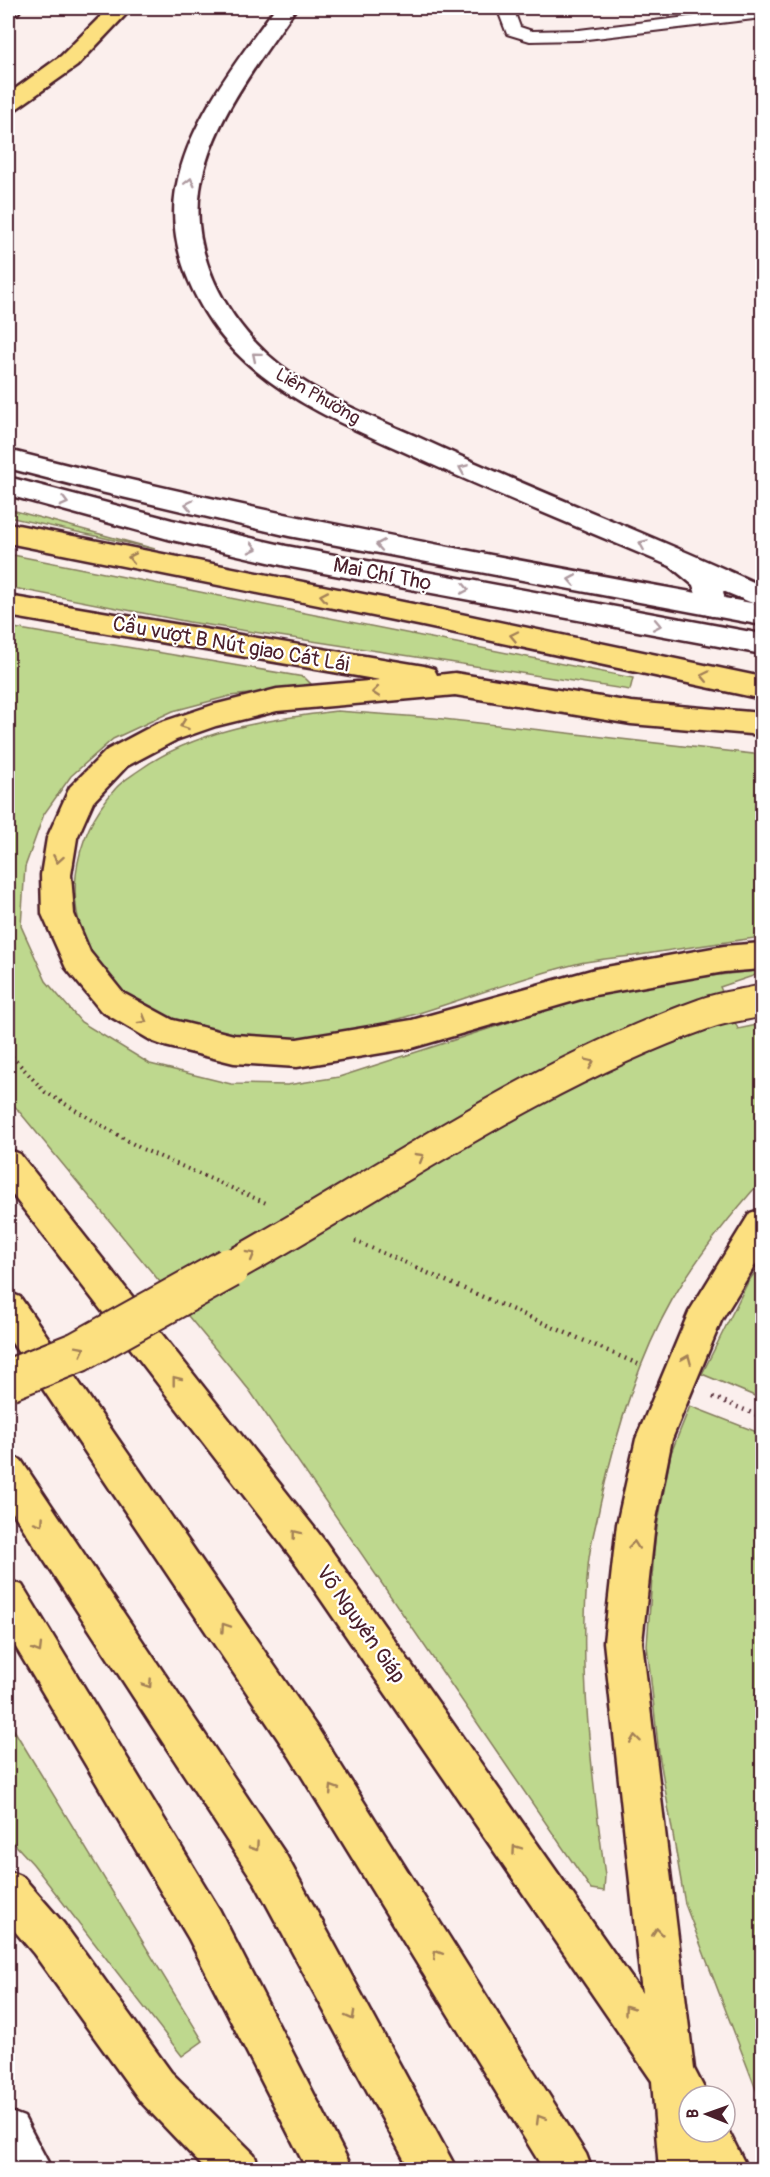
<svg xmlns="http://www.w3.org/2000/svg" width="770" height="2177" font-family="Pangolin,sans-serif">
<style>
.green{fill:#bed88e;stroke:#847c5c;stroke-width:1.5}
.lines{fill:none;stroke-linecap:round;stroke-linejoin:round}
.service-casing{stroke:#4a1f2b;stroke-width:4}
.tertiary-casing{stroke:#4a1f2b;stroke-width:5}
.secondary-casing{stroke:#4a1f2b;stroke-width:5}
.trunk-casing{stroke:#4a1f2b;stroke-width:5}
.path-far1{stroke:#4a1f2b;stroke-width:4;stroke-dasharray:1.5 4.5;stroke-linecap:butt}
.path{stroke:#4a1f2b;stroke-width:4.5;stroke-dasharray:1.5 5;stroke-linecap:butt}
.service{fill:#fff;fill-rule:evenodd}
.tertiary{fill:#fff;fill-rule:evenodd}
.secondary{fill:#fff;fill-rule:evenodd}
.trunk{fill:#fce080;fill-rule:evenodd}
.trunk-bridge-far1-casing{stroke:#4a1f2b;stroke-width:35;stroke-linecap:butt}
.trunk-bridge-casing{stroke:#4a1f2b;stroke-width:44;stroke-linecap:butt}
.trunk-bridge-far1{stroke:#fce080;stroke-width:31}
.trunk-bridge{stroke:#fce080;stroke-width:40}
.oneway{stroke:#ae9aa0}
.oneway2{stroke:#a38056}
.labels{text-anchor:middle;stroke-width:4.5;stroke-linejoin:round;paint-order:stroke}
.far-street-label{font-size:18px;fill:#4a1f2b;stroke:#fff}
.street-label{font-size:21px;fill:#4a1f2b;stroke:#fff}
</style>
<rect width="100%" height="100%" fill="#fbefed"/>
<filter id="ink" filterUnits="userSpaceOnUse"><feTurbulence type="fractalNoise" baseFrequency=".0167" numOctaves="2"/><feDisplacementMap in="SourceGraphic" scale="12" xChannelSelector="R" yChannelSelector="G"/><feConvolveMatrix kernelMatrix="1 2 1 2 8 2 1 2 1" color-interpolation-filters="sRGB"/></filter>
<g filter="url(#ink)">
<path class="green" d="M8 509 155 549 8 517Z
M8 554 633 678 630 690 189 622 8 587Z
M8 627 304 677 311 684 297 689 230 696 173 711 113 739 71 776 44 814 25 867 21 926 46 981 81 1022 150 1064 231 1084 287 1085 339 1077 578 1000 652 983 762 970V973L720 987 738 1029 762 1024V1180C729 1217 697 1257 672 1300 637 1362 615 1436 600 1505 596 1526 589 1547 588 1568 578 1671 592 1775 605 1876L604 1891 591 1889 250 1391 8 1098Z
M337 711 434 718 762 755V937C719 943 676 949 633 956 613 958 591 960 572 965 463 992 351 1052 236 1038 196 1033 148 1013 117 987 110 981 105 972 100 965 59 910 72 837 116 788 122 781 131 776 138 771 196 729 268 720 337 711Z
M762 1263V1399L702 1374 748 1282Z
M690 1406 762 1434V2105L685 1904 659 1754 647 1645 655 1538 671 1453Z
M8 1720 203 2041 182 2056 33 1864 8 1837Z"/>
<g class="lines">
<g class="service-casing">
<path id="service" d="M497 8H513L520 27 532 31 579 30 762 8V18L579 40 530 41 507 34Z"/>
</g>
<g class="tertiary-casing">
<path id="tertiary" d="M8 8H21L18 13 8 15Z
M275 8H296C258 64 210 122 200 190 191 252 223 313 267 354 310 393 368 415 420 438 533 490 650 534 762 586V607L723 591 726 606 722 613 712 616 702 613 693 585 670 566C580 528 489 491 400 450 349 427 297 405 254 369 204 328 165 255 176 189 188 121 236 63 275 8Z"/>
</g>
<g class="secondary-casing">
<path id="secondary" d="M8 450C257 514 509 559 762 605V625L289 536 101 492 8 468Z
M8 477 172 520 286 546 762 634V654L286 566 172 540 8 495Z
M8 2111 24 2117 52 2170H8Z"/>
</g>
<g class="trunk-casing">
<path id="trunk" d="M109 8H132L77 66 16 109 8 111V94L61 56Z
M8 523 418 605 762 677V699L418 625 8 543Z
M8 596 424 666 434 669 437 675 455 673 631 702 762 713V735L631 724 455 695 277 711 216 726 176 740 127 766 93 802 77 838 71 875 74 914 90 952 123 993 173 1020 234 1035 297 1039 412 1020 595 969 724 946 762 943V969L724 972 595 995 412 1048 297 1067 234 1063 165 1046 154 1042 101 1011 66 968 42 914 41 875 47 838 70 787 107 750 156 724 213 705 277 689 380 680 8 616Z
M8 1149 20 1154 324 1540 642 1993 604 1642 617 1524 636 1439 689 1312 750 1213 762 1209V1254L721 1321 672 1439 655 1524 642 1642 694 2069 708 2096H689V2132H725V2124L748 2170H659L652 2081 298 1566 8 1189Z
M8 1292 20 1297 318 1729 586 2154 592 2170H544L290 1757 8 1337Z
M8 1455 21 1460 286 1855 457 2170H410L256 1885 8 1505Z
M8 1580 22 1585 219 1909 353 2170H307L189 1939 8 1634Z
M8 1871 23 1877 64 1924 171 2072 254 2154 260 2170H206L141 2102 34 1954 8 1923Z"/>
</g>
<path class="path-far1" d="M8 1052 45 1092 140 1148 266 1203
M355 1241 420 1269"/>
<path class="path" d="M416 1268 638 1364
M713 1397 762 1417"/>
<use href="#service" class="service"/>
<use href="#tertiary" class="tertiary"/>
<use href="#secondary" class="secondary"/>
<use href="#trunk" class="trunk"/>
<g class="trunk-bridge-far1-casing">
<path id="trunk-bridge-far1" d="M227 1269C384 1182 533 1075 704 1014 722 1007 743 1005 762 1001"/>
</g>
<g class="trunk-bridge-casing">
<path id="trunk-bridge" d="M8 1380 78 1352 229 1268"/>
</g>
<use href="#trunk-bridge-far1" class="trunk-bridge-far1"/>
<use href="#trunk-bridge" class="trunk-bridge"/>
</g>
<defs><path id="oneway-chevron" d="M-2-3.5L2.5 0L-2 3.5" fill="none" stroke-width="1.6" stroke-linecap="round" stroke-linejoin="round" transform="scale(1.5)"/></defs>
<g class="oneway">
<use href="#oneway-chevron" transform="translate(190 182) rotate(-76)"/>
<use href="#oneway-chevron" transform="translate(256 356) rotate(-140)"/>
<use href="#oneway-chevron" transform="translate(463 469) rotate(-157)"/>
<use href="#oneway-chevron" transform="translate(64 502) rotate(15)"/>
<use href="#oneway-chevron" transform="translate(189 505) rotate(-168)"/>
<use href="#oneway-chevron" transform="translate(643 544) rotate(-157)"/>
<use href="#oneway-chevron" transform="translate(380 545) rotate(-170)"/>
<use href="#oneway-chevron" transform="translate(253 548) rotate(13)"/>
<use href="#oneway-chevron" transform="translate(572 580) rotate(-170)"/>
<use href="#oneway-chevron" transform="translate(465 589) rotate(11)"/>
<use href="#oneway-chevron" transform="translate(657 625) rotate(11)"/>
</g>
<g class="oneway2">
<use href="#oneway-chevron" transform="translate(132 558) rotate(-169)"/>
<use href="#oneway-chevron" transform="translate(324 596) rotate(-169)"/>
<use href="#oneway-chevron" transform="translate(514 636) rotate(-168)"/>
<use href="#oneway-chevron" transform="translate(705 676) rotate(-168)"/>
<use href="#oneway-chevron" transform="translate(376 692) rotate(174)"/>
<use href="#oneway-chevron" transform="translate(184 725) rotate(161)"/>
<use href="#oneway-chevron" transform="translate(58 859) rotate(100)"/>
<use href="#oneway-chevron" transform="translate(143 1020) rotate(30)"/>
<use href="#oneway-chevron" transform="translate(590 1063) rotate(-25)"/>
<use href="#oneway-chevron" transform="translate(420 1157) rotate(-30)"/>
<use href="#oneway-chevron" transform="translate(251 1255) rotate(-30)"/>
<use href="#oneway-chevron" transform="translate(81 1350) rotate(-27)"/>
<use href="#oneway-chevron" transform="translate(687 1359) rotate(-67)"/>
<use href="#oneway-chevron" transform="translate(176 1380) rotate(-128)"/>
<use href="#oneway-chevron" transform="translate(40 1522) rotate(56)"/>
<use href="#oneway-chevron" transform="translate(296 1534) rotate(-128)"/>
<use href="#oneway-chevron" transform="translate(634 1545) rotate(-84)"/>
<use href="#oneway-chevron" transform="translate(225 1627) rotate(-124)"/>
<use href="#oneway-chevron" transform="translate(38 1649) rotate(59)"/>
<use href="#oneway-chevron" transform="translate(148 1684) rotate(56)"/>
<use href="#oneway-chevron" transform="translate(635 1739) rotate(-97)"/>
<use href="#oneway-chevron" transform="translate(333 1789) rotate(-122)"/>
<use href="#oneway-chevron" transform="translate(255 1847) rotate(56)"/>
<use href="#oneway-chevron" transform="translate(516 1849) rotate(-125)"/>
<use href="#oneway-chevron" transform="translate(657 1932) rotate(-96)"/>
<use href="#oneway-chevron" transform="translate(437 1954) rotate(-122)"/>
<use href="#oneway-chevron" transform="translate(628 2009) rotate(-125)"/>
<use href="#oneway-chevron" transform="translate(351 2016) rotate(61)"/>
<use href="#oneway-chevron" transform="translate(540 2119) rotate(-121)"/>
</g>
</g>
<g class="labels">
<g class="far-street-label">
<text transform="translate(318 396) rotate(30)" y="6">Liên Phường</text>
</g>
<g class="street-label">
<text transform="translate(383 574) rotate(11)" y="7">Mai Chí Thọ</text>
<text transform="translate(231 644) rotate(10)" y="7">Cầu vượt B Nút giao Cát Lái</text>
<text transform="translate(361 1624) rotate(55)" y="7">Võ Nguyên Giáp</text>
</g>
</g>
<rect width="770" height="2177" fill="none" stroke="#fff" stroke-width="30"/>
<rect x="15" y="15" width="740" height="2147" fill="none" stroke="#4a1f2b" stroke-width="2" filter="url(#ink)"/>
<g transform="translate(707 2114) rotate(271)"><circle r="28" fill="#ffffff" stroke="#b7a5aa" stroke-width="1.5"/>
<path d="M0-4.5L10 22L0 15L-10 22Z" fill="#4a1f2b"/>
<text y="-9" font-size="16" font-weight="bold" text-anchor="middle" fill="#4a1f2b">B</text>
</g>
</svg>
